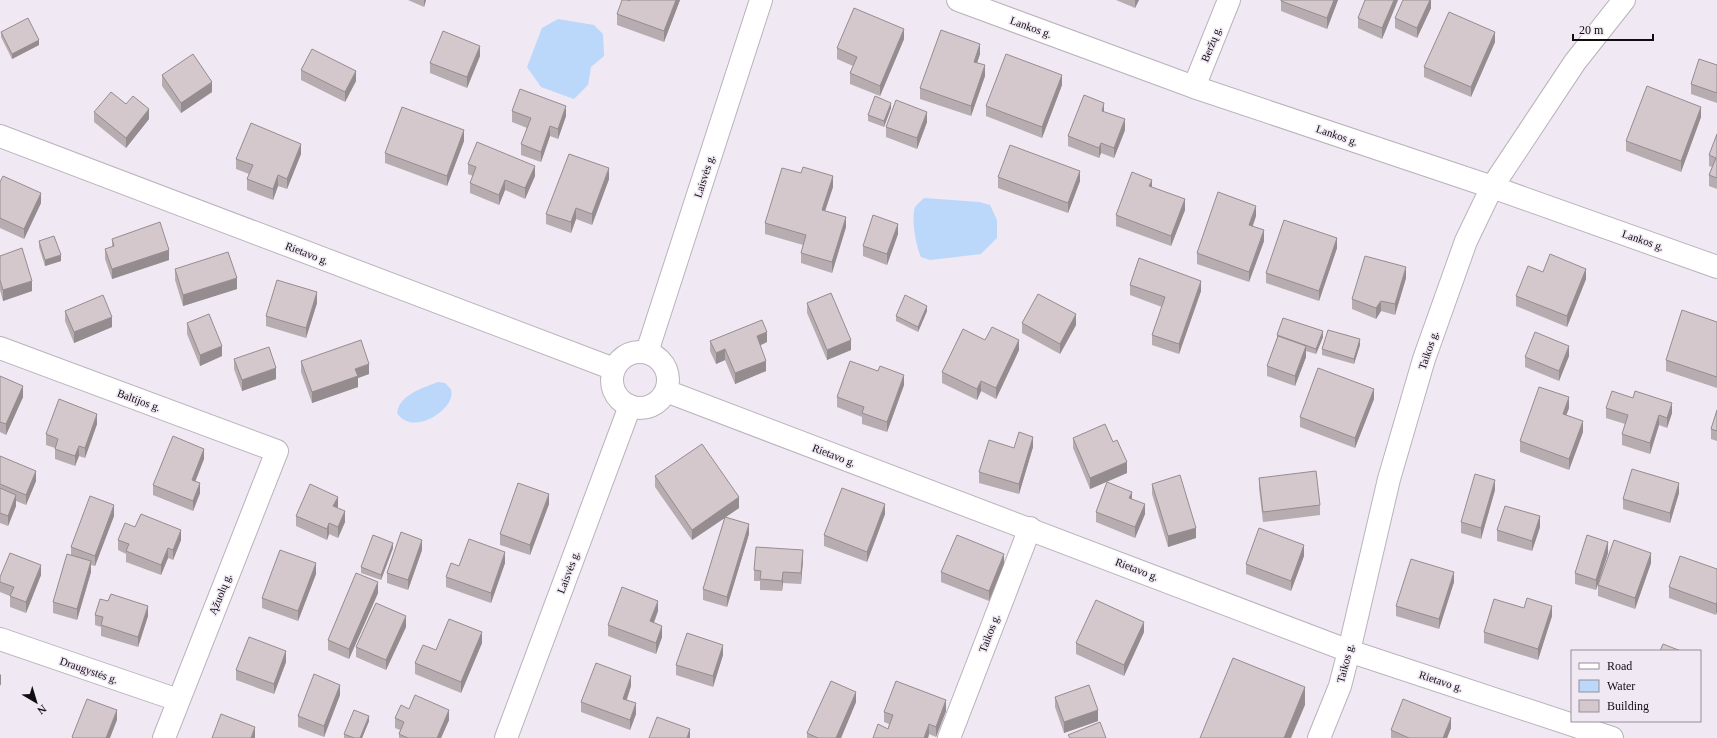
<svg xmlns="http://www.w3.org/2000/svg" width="1717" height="738" font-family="'Times New Roman',serif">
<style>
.water{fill:#bbd7f9}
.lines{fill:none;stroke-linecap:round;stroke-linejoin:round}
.minor-casing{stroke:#bab2bc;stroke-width:24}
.major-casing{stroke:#bab2bc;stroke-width:24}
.minor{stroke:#fff;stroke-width:22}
.major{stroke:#fff;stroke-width:22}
.wall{fill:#b7acb0}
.shaded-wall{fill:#958c90}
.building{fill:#d5c8cd;stroke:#958c90}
.labels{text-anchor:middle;stroke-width:3;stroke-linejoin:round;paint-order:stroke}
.street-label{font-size:11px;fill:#100d11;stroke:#f0e8f3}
</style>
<rect width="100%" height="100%" fill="#f0e8f3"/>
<path class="water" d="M558 19 594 25 603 34 604 56 591 67 588 85 574 99 541 87 527 67 542 28Z
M924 198 979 202 990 205 997 220V238L981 254 930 260 921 257C916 247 911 218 915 207 917 204 921 201 924 198Z
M438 382 445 383C447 385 450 388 451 390 457 408 413 438 397 413 400 394 423 388 438 382Z"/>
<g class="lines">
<g class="minor-casing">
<path id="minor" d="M958 0 1194 87 1492 187 1717 267
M1194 87 1229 0
M0 348 277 451 164 738
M647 352 761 0
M0 639 178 700
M506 738 630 406
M949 738 1030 528
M1319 738 1340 686 1349 651 1389 479 1424 359 1466 241 1492 187 1575 62 1624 0"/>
</g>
<g class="major-casing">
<path id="major" d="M0 136 614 369
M612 380a28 28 0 1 1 56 0a28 28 0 1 1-56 0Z
M666 391 1349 651 1612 738"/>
</g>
<use href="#minor" class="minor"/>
<use href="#major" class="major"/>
</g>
<path class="wall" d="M408 0H426L424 7Z
M680 0 664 42 617 25V14L629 1Z
M1116 0H1139L1135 8Z
M1281 0H1338L1327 29 1281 11Z
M1365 0H1398L1382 39 1358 28V18Z
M1431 0V8L1417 38 1395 28V18Z
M1 32 39 45 12 59 1 37Z
M904 39 880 96 850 84V73L853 66 837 59V48Z
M1495 42 1471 97 1424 77V67Z
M980 54 977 63 985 76 971 116 920 99V88Z
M480 56 467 88 430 73V63Z
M1717 65V103L1691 94V84Z
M301 70 356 81 345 102 301 80Z
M162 75 212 92 181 113 162 86Z
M1062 85 1042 138 986 116V106Z
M126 104 149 119 126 148 94 122V112Z
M891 108 884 127 868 121V115Z
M512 111 566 116 558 139 550 136 541 162 521 155V144L527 128 512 122Z
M1104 112 1125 130 1114 158 1101 153 1099 158 1068 146V136Z
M1701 117 1681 172 1626 151V141Z
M927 122 917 149 886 137V127Z
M1717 134V189L1709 186V175L1712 167 1709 166V155Z
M464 141 447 186 385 163V153Z
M301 154 287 189 278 186 273 200 247 190V179L249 174 236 169V159Z
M468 164 535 176 525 199 505 190 499 205 470 193V183L473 176 468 174Z
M998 177 1080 181 1068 213 998 188Z
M609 179 592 225 576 219 571 233 546 224V214Z
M0 182 41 203 24 239 0 228Z
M833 187 825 211 846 227 832 273 801 263V253L803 245 765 234V223Z
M1152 187 1185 210 1171 246 1116 226V215Z
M1256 216 1253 226 1264 241 1249 282 1197 264V253Z
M898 234 887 265 863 256V246Z
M112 239 169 260 112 279 105 259V249L112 247Z
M39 241 61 261 45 266 39 247Z
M1337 248 1319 301 1266 283V273Z
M0 256 32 291 3 301 0 290Z
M175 269 237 289 183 306 175 280Z
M1543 272 1586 279 1567 327 1516 306V296Z
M1406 278 1395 315 1381 311 1376 319 1352 309V299Z
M1130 285 1201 291 1179 354 1152 345V335L1162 307 1130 295Z
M317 303 306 338 266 326V316Z
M807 303 851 350 827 360 807 313Z
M65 311 112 327 74 343 65 321Z
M927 311 918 332 896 321V316Z
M1717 322V388L1666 371V360Z
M187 323 222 356 200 366 187 334Z
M1022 323 1076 325 1060 354 1022 333Z
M1277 335 1323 337 1316 354 1306 351V357L1295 386 1267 376V366L1277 338Z
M985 340 1019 350 996 399 981 391 977 400 942 383V372Z
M710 341 767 342 760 345 766 371 735 384 725 360 716 364 710 351Z
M1360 345 1354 364 1322 355V349Z
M1569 356 1559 381 1525 367V357Z
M234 359 276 379 242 391 234 369Z
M301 361 369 374 358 378V387L312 403 301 372Z
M0 376 23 397 6 435 0 432Z
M904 385 887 432 862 424V417L837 407V397Z
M1374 399 1355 448 1300 427V417Z
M1569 408 1566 415 1583 432 1569 470 1520 452V441Z
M1606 408 1672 413 1667 428 1659 425 1650 454 1622 445V434L1625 424 1606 418Z
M1717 410V441L1711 439V429Z
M97 424 85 458 79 456 75 466 55 459V448L46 445V434Z
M1073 438 1127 473 1090 489 1073 448Z
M1033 447 1019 494 979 483V472L1014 448Z
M0 456 36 481 26 505 16 501V506L8 526 0 523Z
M204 459 195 481 200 493 193 511 153 495V485Z
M655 476 739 508 726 517 749 534 727 607 703 600V589L725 518 692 540 655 487Z
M1259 478 1320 505V515L1263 522 1259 488Z
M1152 484 1196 538 1168 547 1152 494Z
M1495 490 1481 539 1461 533V522Z
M1679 493 1670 523 1623 509V499Z
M1132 499 1145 514 1135 538 1096 522V512Z
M549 504 530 555 500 545V534Z
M337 508 345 522 338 538 329 534 327 540 296 526V516Z
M885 514 867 562 824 546V535Z
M114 516 95 566 91 565V572L77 620 53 613V602L71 555V547Z
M135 527 181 540 173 560 168 558 161 575 126 562V554L118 550V540Z
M1540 527 1532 551 1497 541V530Z
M393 548 381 580 361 573V567Z
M422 550 408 590 387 583V573Z
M1608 553 1596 590 1575 584V573Z
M1304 556 1291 591 1246 574V564Z
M803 560 801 584 783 583 782 591 760 590V581H754V570Z
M505 563 491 603 446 587V577L459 566Z
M1651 563 1635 609 1598 596V585Z
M1004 564 989 601 941 582V572Z
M1717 569 1716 615 1669 598V587Z
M316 574 298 621 262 608V598Z
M41 575 26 613 10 607V596L0 592V577Z
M1454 582 1439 629 1396 616V606Z
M378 593 349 659 328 650V640Z
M1524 608 1552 616 1538 660 1484 643V632Z
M658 611 654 623 662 637 656 654 608 636V625Z
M95 615 148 616 138 647 101 636V627L95 625Z
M406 627 386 670 356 657V647Z
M1144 632 1124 676 1076 654V643Z
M482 643 461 693 415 674V663L436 650Z
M723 655 713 687 676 675V665Z
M286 662 274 694 236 680V670Z
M631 686 627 700 636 714 630 730 581 712V702Z
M340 695 324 737 298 727V716Z
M1055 697 1098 721 1064 733 1055 707Z
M856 702 841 738H807V733Z
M409 709 449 720 441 738H399V734L400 730 395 728V718Z
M946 711 936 737 929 734 928 738H873L888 729 889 724 884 722V712Z
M369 721 362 738H344V734Z
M1451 728 1447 738H1391V730Z"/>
<path class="shaded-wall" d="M424 0H426L424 7Z
M676 0H680L664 42V31Z
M1135 0H1139L1135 8Z
M1334 0H1338L1327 29V18Z
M1394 0H1398L1382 39V28Z
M1430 0H1431V8L1417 38V28Z
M904 29V39L880 96V86Z
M1495 32V42L1471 97V87Z
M39 40V45L12 59V54Z
M980 44V54L974 72V62Z
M480 46V56L467 88V77Z
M985 65V76L971 116V106Z
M356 71V81L345 102V92Z
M1062 75V85L1042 138V127Z
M212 82V92L181 113V103Z
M891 103V108L884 127V121Z
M1104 103V113L1102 111Z
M566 106V116L558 139V129Z
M1701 107V117L1681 172V161Z
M149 109V119L126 148V138Z
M927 112V122L917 149V138Z
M1125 119V130L1114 158V148Z
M550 126V136L541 162V152Z
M464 130V141L447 186V176Z
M1101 143V153L1099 158V148Z
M301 144V154L287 189V179Z
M535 166V176L525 199V188Z
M609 168V179L592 225V214Z
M1080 171V181L1068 213V203Z
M278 175V186L273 200V189Z
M833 176V187L822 220V210Z
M505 180V190L499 205V195Z
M1152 180V190L1149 186Z
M41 193V203L24 239V229Z
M1185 199V210L1171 246V236Z
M1256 206V216L1249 235V225Z
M576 208V219L571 233V222Z
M846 217V227L832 273V262Z
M898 224V234L887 265V254Z
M1264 230V241L1249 282V272Z
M1337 238V248L1319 301V291Z
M169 250V260L112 279V269Z
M61 255V261L45 266V260Z
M1406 267V278L1395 315V304Z
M1586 269V279L1567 327V316Z
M237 278V289L183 306V295Z
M32 281V291L3 301V290Z
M1201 281V291L1179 354V344Z
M317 292V303L306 338V328Z
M1381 301V311L1376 319V308Z
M927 306V311L918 332V327Z
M1076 314V325L1060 354V344Z
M112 317V327L74 343V332Z
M1323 331V337L1316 354V349Z
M767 332V342L757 347V336Z
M1360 339V345L1354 364V359Z
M851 340V350L827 360V350Z
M1019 340V350L996 399V388Z
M222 346V356L200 366V355Z
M1306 346V357L1295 386V376Z
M1569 346V356L1559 381V371Z
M725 349V360L716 364V353Z
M766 361V371L735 384V373Z
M369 364V374L358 378V387L312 403V392L355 369Z
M276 368V379L242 391V380Z
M904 375V385L887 432V422Z
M981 381V391L977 400V389Z
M23 386V397L6 435V424Z
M1374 389V399L1355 448V438Z
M1569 397V408L1563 424V414Z
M1672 403V413L1667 428V418Z
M97 414V424L85 458V448Z
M1659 415V425L1650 454V443Z
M1583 421V432L1569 470V459Z
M1033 437V447L1019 494V484Z
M79 446V456L75 466V456Z
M204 449V459L192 490V480Z
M1127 462V473L1090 489V478Z
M36 471V481L26 505V495Z
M1495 480V490L1481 539V528Z
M200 483V493L193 511V501Z
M1679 483V493L1670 523V513Z
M1132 492V502L1129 498Z
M549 494V504L530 555V545Z
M16 495V506L8 526V516Z
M338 497V507L333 516V506Z
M739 497V508L692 540V530Z
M885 504V514L867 562V552Z
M1145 504V514L1135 538V527Z
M114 505V516L95 566V556Z
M345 511V522L338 538V527Z
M1540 516V527L1532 551V541Z
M329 523V534L327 540V529Z
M749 524V534L727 607V597Z
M1196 528V538L1168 547V536Z
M181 530V540L173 560V550Z
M422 540V550L408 590V580Z
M1608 542V553L1596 590V580Z
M393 543V548L381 580V575Z
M1304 545V556L1291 591V581Z
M168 548V558L161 575V565Z
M803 550V560L801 584V573Z
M505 552V563L491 603V593Z
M1651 553V563L1635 609V598Z
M1004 554V564L989 601V591Z
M91 561V572L77 620V609Z
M316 563V574L298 621V611Z
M41 565V575L26 613V602Z
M783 572V583L782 591V581Z
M1454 572V582L1439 629V619Z
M378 582V593L349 659V649Z
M658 601V611L650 632V621Z
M1717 602V612L1716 615V604Z
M148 606V616L138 647V637Z
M1552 606V616L1538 660V649Z
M406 616V627L386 670V660Z
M1144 622V632L1124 676V665Z
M662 626V637L656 654V643Z
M482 632V643L461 693V682Z
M723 645V655L713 687V676Z
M286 651V662L274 694V684Z
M1 674V684L0 686V675Z
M631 676V686L623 709V699Z
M340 685V695L324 737V726Z
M1305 687V705L1291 738H1284Z
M856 692V702L841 738H836Z
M946 700V711L936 737V727Z
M636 703V714L630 730V720Z
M117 710V720L110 738H106Z
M449 710V720L441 738H437Z
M1098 710V721L1064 733V722Z
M369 716V721L362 738H360Z
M1451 718V728L1447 738H1443Z
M929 724V734L928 738H924Z
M255 727V738H251Z
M690 729V738H687Z"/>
<path class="building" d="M622 0H627L629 1 630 0H676L664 31 617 14Z
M1281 0H1334L1327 18 1281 1Z
M1365 0H1394L1382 28 1358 18Z
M1403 0H1430L1417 28 1395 18Z
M854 8 904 29 880 86 850 73 857 57 837 48Z
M1449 12 1495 32 1471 87 1424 67Z
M28 18 39 40 12 54 1 32Z
M941 30 980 44 974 62 985 65 971 106 920 88Z
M443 31 480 46 467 77 430 63Z
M312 49 356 71 345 92 301 70Z
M193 54 212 82 181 103 162 75Z
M1006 54 1062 75 1042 127 986 106Z
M1699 59 1717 65V93L1691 84Z
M1647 86 1701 107 1681 161 1626 141Z
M520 89 566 106 558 129 550 126 541 152 521 144 531 118 512 111Z
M111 92 126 104 133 96 149 109 126 138 94 112Z
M1084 95 1104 103 1102 111 1125 119 1114 148 1101 143 1099 148 1068 136Z
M875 96 891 103 884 121 868 115Z
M896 100 927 112 917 138 886 127Z
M402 107 464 130 447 176 385 153Z
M251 123 301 144 287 179 278 175 273 189 247 179 253 165 236 159Z
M1717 134V178L1709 175 1716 158 1709 155Z
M477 142 535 166 525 188 505 180 499 195 470 183 476 167 468 164Z
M1010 145 1080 171 1068 203 998 177Z
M569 154 609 168 592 214 576 208 571 222 546 214Z
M803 167 833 176 822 210 846 217 832 262 801 253 806 235 765 223 782 168 801 173Z
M1132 172 1152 180 1149 186 1185 199 1171 236 1116 215Z
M3 176 41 193 24 229 0 218V182Z
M1218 192 1256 206 1249 225 1264 230 1249 272 1197 253Z
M873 215 898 224 887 254 863 246Z
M1284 220 1337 238 1319 291 1266 273Z
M160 222 169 250 112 269 105 249 114 246 112 239Z
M54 236 61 255 45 260 39 241Z
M22 248 32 281 3 290 0 280V256Z
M228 252 237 278 183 295 175 269Z
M1550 254 1586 269 1567 316 1516 296 1528 266 1543 272Z
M1365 256 1406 267 1395 304 1381 301 1376 308 1352 299Z
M1139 258 1201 281 1179 344 1152 335 1165 297 1130 285Z
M277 280 317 292 306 328 266 316Z
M831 293 851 340 827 350 807 303Z
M1038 294 1076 314 1060 344 1022 323Z
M103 295 112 317 74 332 65 311Z
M905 295 927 306 918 327 896 316Z
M1682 310 1717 322V377L1666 360Z
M209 314 222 346 200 355 187 323Z
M1283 318 1323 331 1316 349 1277 335Z
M762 320 767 332 757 336 766 361 735 373 725 349 716 353 710 341Z
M992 327 1019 340 996 388 981 381 977 389 942 372 963 329 985 340Z
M1328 330 1360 339 1354 359 1322 349Z
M1535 332 1569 346 1559 371 1525 357Z
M1278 336 1306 346 1295 376 1267 366Z
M361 340 369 364 355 369 358 376 312 392 301 361Z
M269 347 276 368 242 380 234 359Z
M850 361 878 371 880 366 904 375 887 422 862 413 864 407 837 397Z
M1318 368 1374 389 1355 438 1300 417Z
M0 376 23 386 6 424 0 422Z
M1539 387 1569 397 1563 414 1583 421 1569 459 1520 441Z
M1612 391 1633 398 1635 391 1672 403 1667 418 1659 415 1650 443 1622 434 1628 415 1606 408Z
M59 399 97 414 85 448 79 446 75 456 55 449 58 439 46 434Z
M1717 410V431L1711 429Z
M1105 424 1113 442 1117 440 1127 462 1090 478 1073 438Z
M1019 432 1033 437 1019 484 979 472 989 440 1014 448Z
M173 436 204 449 192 480 200 483 193 501 153 485Z
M702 444 739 497 692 530 655 476Z
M0 456 36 471 26 495 0 484Z
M1632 469 1679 483 1670 513 1623 499Z
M1316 471 1320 505 1263 512 1259 478Z
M1475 474 1495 480 1481 528 1461 522Z
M1180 475 1196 528 1168 536 1152 484Z
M1107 482 1132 492 1129 498 1145 504 1135 527 1096 512Z
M518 483 549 494 530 545 500 534Z
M310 484 338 497 333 506 345 511 338 527 329 523 327 529 296 516Z
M0 488 16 495 8 516 0 513Z
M842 488 885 504 867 552 824 535Z
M90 496 114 505 95 556 71 547Z
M1505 506 1540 516 1532 541 1497 530Z
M141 514 181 530 173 550 168 548 161 565 126 551 129 544 118 540 125 523 135 527Z
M725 517 749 524 727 597 703 589Z
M1259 528 1304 545 1291 581 1246 564Z
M401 532 422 540 408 580 387 573Z
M373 535 393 543 381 575 361 567Z
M957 535 1004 554 989 591 941 572Z
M1587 535 1608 542 1596 580 1575 573Z
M469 539 505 552 491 593 446 577 451 563 459 566Z
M1614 540 1651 553 1635 598 1598 585Z
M756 547 803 550 801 573 783 572 782 581 760 579 761 571 754 570Z
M280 550 316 563 298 611 262 598Z
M10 553 41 565 26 602 10 596 14 587 0 582V577Z
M67 554 91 561 77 609 53 602Z
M1680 556 1717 569V602L1716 604 1669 587Z
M1411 559 1454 572 1439 619 1396 606Z
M356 573 378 582 349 649 328 640Z
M622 587 658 601 650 621 662 626 656 643 608 625Z
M111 594 148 606 138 637 101 625 103 617 95 615 100 599 108 601Z
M1527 598 1552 606 1538 649 1484 632 1494 599 1524 608Z
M1096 600 1144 622 1124 665 1076 643Z
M376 603 406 616 386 660 356 647Z
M449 619 482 632 461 682 415 663 423 645 436 650Z
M687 633 723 645 713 676 676 665Z
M249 637 286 651 274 684 236 670Z
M1663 644 1681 651H1660Z
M1233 658 1305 687 1284 738H1200Z
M596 663 631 676 623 699 636 703 630 720 581 702Z
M314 674 340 685 324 726 298 716Z
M831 681 856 692 836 738H818L807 733Z
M896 681 946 700 936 727 929 724 924 738H873L878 724 888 729 893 715 884 712Z
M1089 685 1098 710 1064 722 1055 697Z
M415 695 449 710 437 738H408L399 734 404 722 395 718 401 705 409 709Z
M87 699 117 710 106 738H73L72 737Z
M1403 699 1451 718 1443 738H1409L1391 730Z
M354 710 369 716 360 738H354L344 734Z
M221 714 255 727 251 738H212Z
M657 717 690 729 687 738H649Z
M1100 722 1106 738H1070L1068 735Z"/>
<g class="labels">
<g class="street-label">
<text transform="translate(1031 27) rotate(20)" y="4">Lankos g.</text>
<text transform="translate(1211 44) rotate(-68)" y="4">Beržų g.</text>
<text transform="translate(1337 135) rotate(19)" y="4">Lankos g.</text>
<text transform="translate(704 176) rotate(-72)" y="4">Laisvės g.</text>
<text transform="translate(1643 240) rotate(19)" y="4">Lankos g.</text>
<text transform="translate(307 253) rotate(21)" y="4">Rietavo g.</text>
<text transform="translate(1428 350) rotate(-71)" y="4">Taikos g.</text>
<text transform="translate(139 400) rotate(20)" y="4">Baltijos g.</text>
<text transform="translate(834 455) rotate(21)" y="4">Rietavo g.</text>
<text transform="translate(1137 569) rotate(21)" y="4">Rietavo g.</text>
<text transform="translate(568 572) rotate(-69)" y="4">Laisvės g.</text>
<text transform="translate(220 594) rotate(-68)" y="4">Ąžuolų g.</text>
<text transform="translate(989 633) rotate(-69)" y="4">Taikos g.</text>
<text transform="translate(1345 663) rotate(-75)" y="4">Taikos g.</text>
<text transform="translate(89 670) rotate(19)" y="4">Draugystės g.</text>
<text transform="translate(1441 681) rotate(18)" y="4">Rietavo g.</text>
</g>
</g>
<rect x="1571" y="650" width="130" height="72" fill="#f0e8f3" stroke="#969099"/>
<rect x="1579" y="663" width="20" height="6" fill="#ffffff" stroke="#969099"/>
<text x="1607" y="670" font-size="12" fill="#100d11">Road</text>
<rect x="1579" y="680" width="20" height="12" fill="#bbd7f9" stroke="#969099"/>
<text x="1607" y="690" font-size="12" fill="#100d11">Water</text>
<rect x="1579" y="700" width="20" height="12" fill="#d5c8cd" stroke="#969099"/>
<text x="1607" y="710" font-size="12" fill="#100d11">Building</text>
<g transform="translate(36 702) rotate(142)" stroke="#f0e8f3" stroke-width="3" paint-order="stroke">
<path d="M0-3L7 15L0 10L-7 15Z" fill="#100d11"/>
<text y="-6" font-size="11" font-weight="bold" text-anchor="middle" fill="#100d11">N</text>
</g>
<path d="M1573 34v6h80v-6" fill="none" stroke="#100d11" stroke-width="2"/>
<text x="1579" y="34" font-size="12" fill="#100d11" stroke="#f0e8f3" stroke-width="3" paint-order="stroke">20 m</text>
</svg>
